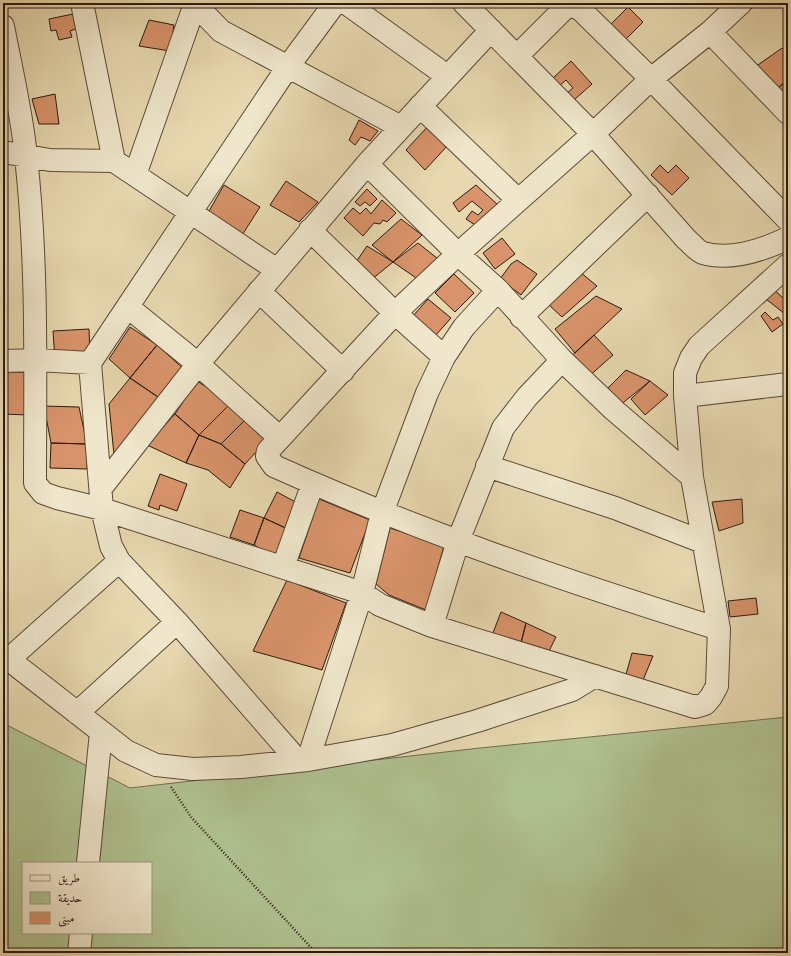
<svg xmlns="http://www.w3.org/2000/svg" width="791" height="956" font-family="'Gentium Book Plus',Amiri,serif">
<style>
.green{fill:#afc08f;stroke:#6e6d50;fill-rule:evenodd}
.building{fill:#d8936a;stroke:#2c1a11}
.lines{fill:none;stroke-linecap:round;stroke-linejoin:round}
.minor-casing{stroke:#5b4a38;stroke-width:24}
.path{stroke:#2c1a11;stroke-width:2.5;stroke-dasharray:1 2;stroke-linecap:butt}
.minor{stroke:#efe6cb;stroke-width:22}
</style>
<rect width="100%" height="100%" fill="#e7d8af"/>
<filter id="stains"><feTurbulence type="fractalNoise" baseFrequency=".005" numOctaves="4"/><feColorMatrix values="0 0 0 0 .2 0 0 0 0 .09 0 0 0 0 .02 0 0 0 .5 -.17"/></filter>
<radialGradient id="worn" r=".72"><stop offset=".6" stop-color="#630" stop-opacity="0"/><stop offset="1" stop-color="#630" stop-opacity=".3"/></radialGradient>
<path class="green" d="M788 717V953H3V723L130 788 480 748ZM23 863H151V933H23Z"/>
<path class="building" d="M628 7 643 22 625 40 610 25Z
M73 14 76 29 70 31 72 37 59 40 56 30 51 31 49 19Z
M149 20 174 25 170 51 139 46Z
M782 48 788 54V79L776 90 755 67Z
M571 61 592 84 574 100 567 93 573 88 566 80 557 88 550 81Z
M788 79V103L776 90Z
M55 94 59 124H39L32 99Z
M359 120 378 131 370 141 361 137 355 145 349 140Z
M429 125 449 144 425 170 406 150Z
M660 165 668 173 676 165 689 178 672 195 651 175Z
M286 181 318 202 299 222 270 205Z
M224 185 260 207 239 240 205 218Z
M476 185 498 205 478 227 466 219 472 211 478 215 483 210 472 201 459 212 453 203Z
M367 189 377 199 370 206 365 202 360 206 355 202Z
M382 200 396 213 387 222 383 220 380 224 374 223 363 236 344 218 353 208 360 214 366 208 371 214Z
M401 219 422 235 393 262 372 245Z
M502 238 515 254 495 269 483 253Z
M418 243 442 262 419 280 393 262Z
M367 246 393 262 371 280 354 265Z
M517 260 537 274 521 295 500 279 511 264Z
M580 272 597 286 562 317 548 304Z
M454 274 474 293 455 312 435 293Z
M774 290 788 302V312L785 314 766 299Z
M596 296 622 309 575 353 555 329Z
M428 299 451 318 435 336 413 316Z
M765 312 773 320 778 317 783 324 772 332 761 316Z
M130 327 157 345 130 378 109 359Z
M89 329 90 359 55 360 53 331Z
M594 335 613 355 587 378 569 358Z
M157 345 186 371 161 399 130 378Z
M626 370 650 381 614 410 605 391Z
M3 372H26L28 415 3 414Z
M130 378 161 399 114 455 109 404Z
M197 381 231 403 199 435 175 414Z
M650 381 668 395 645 415 631 399Z
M231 403 246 419 221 444 199 435Z
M44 406 79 407 87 444 51 443Z
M175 414 199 435 186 463 147 445Z
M246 419 270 437 245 464 221 444Z
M199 435 221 444 245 464 230 488 208 470 186 463Z
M51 443 87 444V469L50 468Z
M160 474 187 484 177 511 160 505 159 510 148 506Z
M277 492 301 505 292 531 264 518Z
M319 499 370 520 350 573 299 558Z
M742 499 743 523 719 531 712 502Z
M240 510 264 518 254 545 230 537Z
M264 518 292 531 281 560 254 545Z
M390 528 444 546 426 610 389 595 376 584Z
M287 580 346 603 322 670 253 651Z
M756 598 758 614 730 617 728 601Z
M501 612 526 623 520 647 491 638Z
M526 623 556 637 547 655 520 647Z
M785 636H788V664Z
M632 653 653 656 641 685H623Z"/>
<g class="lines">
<g class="minor-casing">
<path id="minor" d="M82 3 114 161 277 270
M194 3 221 31 401 127
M346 3 447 76
M464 3 593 134 686 239C691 243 697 251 703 253 730 261 763 250 788 238
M3 26C11 69 22 113 26 157 38 266 35 374 35 483L43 493 57 498 102 509 362 593 380 605 432 626 695 707 705 704 711 697 717 686 719 629 692 477 685 396V373L691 358 699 346 788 265
M710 32 788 113
M517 56 567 6 571 5 581 10 651 79 788 220
M420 106 518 200
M3 152 50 160 114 161
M367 164 458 254 498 290 562 360 614 410 692 477
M135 175 195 4
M310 230 395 313 444 357
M259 291 343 371
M128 307 198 364 280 438
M521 317 648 195
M3 361 37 360 90 363
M685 396 788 384
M487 466 615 508 703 542
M101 488 198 364 367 164 491 30
M119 561 111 546 102 509 90 363 287 68 335 3
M283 567 313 483
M432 626 458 541 503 428 527 397 562 360
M719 629C568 582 418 531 274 466L267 456 268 451 395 313 458 254 593 134 651 79 710 32 741 3
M3 655 126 751 156 765 193 769 241 767 308 760 392 745 477 721 572 690 595 676
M9 659 119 561 177 622 298 761
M77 713 177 622
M308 760 362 593 382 513 427 393 444 357 464 327 498 290
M88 863 101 732
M79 953 81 933"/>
</g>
<path class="path" d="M171 787 191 817 316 953"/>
<use href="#minor" class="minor"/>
</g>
<rect width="791" height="956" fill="none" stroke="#e7d8af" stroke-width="16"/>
<rect x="4" y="4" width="783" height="948" fill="none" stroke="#2c1a11" stroke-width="2"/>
<rect x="8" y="8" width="775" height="940" fill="none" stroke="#2c1a11"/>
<rect x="22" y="862" width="130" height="72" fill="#efe6cb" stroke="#a19481"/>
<rect x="30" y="875" width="20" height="6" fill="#efe6cb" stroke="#a19481"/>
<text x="58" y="882" font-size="12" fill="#2c1a11">طريق</text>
<rect x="30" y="892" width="20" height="12" fill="#afc08f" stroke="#a19481"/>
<text x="58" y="902" font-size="12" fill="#2c1a11">حديقة</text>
<rect x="30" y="912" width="20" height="12" fill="#d8936a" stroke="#a19481"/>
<text x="58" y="922" font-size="12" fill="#2c1a11">مبنى</text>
<rect width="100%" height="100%" filter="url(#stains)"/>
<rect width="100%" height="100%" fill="url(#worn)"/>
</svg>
